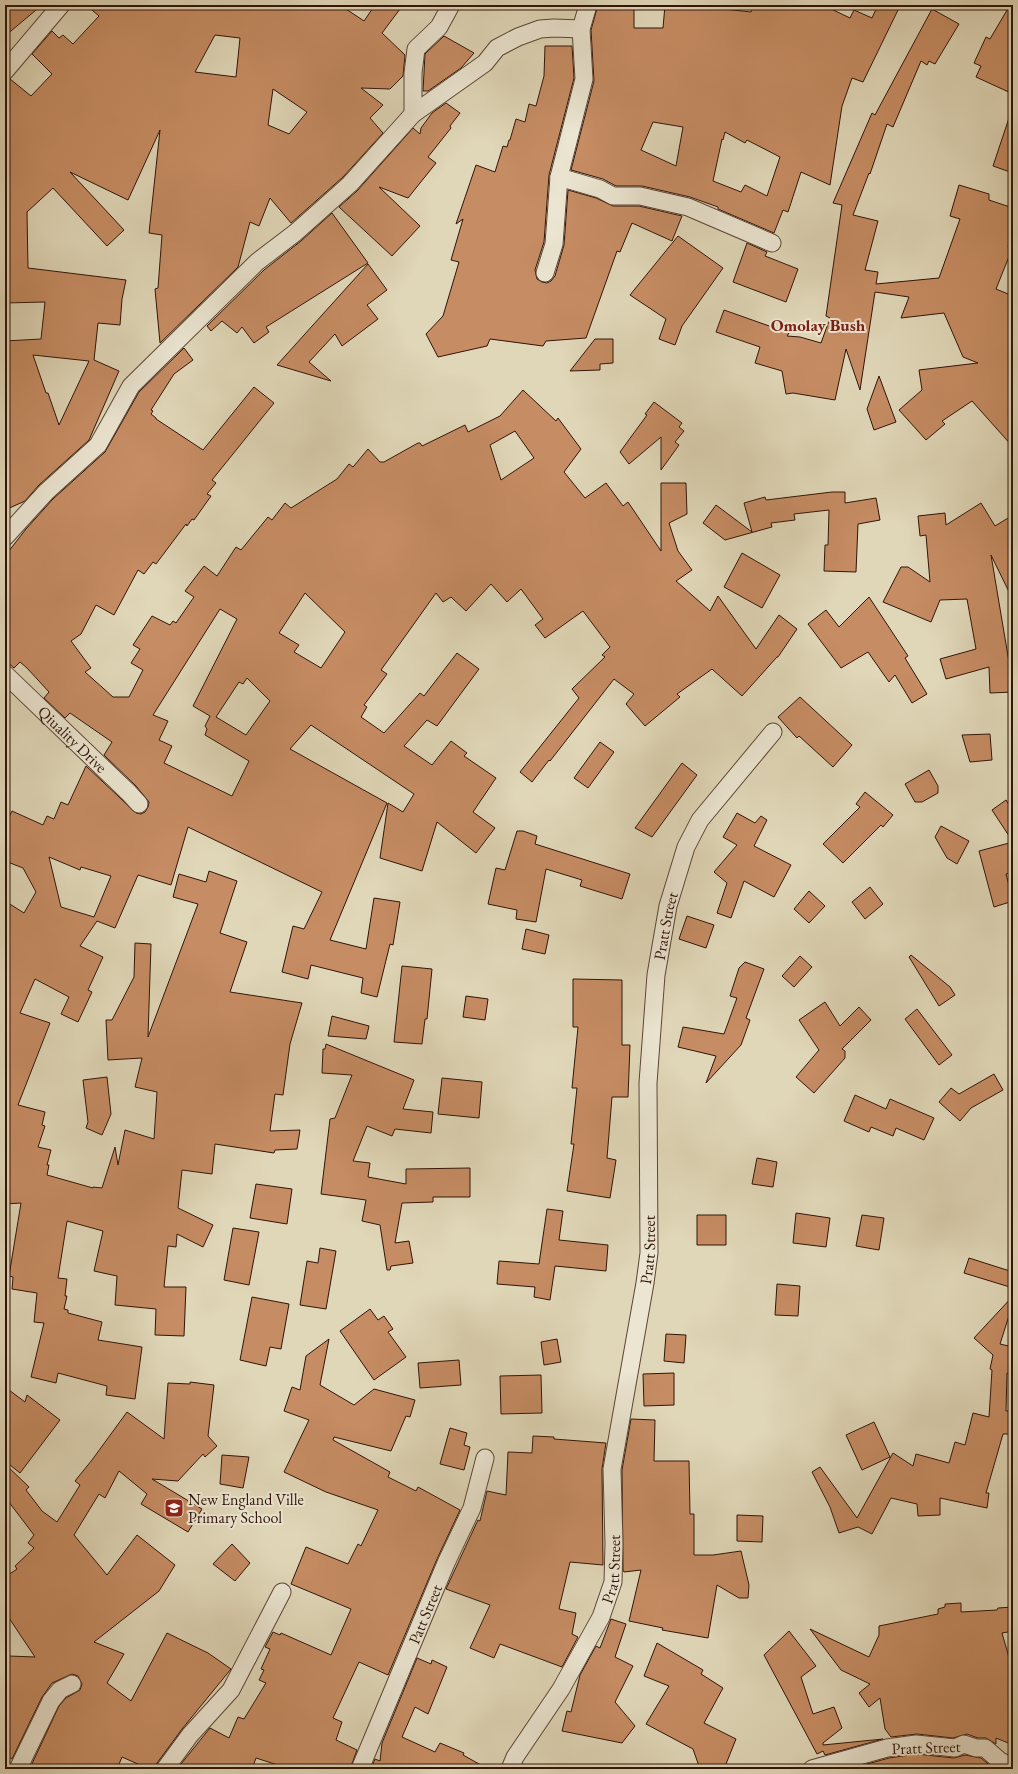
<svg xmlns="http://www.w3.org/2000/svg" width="1018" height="1774" font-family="'EB Garamond',serif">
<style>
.building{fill:#c68c63;stroke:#301409;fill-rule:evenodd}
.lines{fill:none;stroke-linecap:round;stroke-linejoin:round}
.minor-casing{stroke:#5c4535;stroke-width:19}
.minor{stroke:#ebe5d1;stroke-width:17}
.labels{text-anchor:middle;stroke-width:4;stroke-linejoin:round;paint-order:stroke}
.street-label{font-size:16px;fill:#301409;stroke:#ebe5d1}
.poi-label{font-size:16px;fill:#301409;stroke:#ebe5d1;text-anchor:start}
.neighbourhood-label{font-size:17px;font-weight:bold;fill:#7a1f14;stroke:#ebe5d1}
</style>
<rect width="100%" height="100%" fill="#e0d7b8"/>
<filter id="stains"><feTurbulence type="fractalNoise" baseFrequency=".005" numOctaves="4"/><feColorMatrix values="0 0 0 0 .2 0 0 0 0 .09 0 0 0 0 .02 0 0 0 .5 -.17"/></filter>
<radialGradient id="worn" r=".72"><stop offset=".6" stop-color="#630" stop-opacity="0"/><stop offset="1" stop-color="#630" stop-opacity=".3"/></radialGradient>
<path class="building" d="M5 5H42L5 36Z
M86 5H340L364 21 375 5H403L382 33 405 55 403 76 390 89 361 88 383 105 370 118 383 133 343 177 291 223 270 198 259 226 250 222 238 267 160 343 155 289 158 288 162 235 149 233 160 130 128 200 70 172 124 230 107 246 53 188 27 212 28 268 126 280 122 299 120 325 98 323 94 360 119 371 89 440 39 485 25 501 5 510V341L41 339 45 302 5 303V81L10 79 31 96 52 74 32 54 52 31 59 38 63 35 73 44 99 16ZM215 35 240 38 236 77 195 72ZM273 89 307 112 289 134 268 125ZM33 355 89 361 59 425 48 393H46Z
M598 5H634V28H663L665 5H715V8L751 12 754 5H823L850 18 854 10 872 18 878 5H888L898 10 863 82 852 78 842 106 830 185 801 172 788 212 783 210 774 233 718 209V207L690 197 642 186H616L603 179 571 170 594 81 591 30ZM653 122 683 127 676 166 641 150ZM725 132 745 143 747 140 780 157 767 196 745 185 741 192 713 181 722 139 723 140Z
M1010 5H1013V94L976 77 981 66 974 63 986 37 990 39Z
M932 9 959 24 935 64 929 61 927 65 921 61 893 127 887 124 870 174 869 173 853 215 878 221 865 270 878 272 876 284 939 278 960 219 950 216 959 185 989 194V200L1013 208V229L1008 247 1012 249 996 289 1013 296V447L972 401 942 421 945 424 926 440 899 410 922 390 919 370 978 363 963 357 944 313 901 318 909 297 875 292 860 390 846 349 835 400 793 393 786 394 782 371 755 363 760 347 716 332 724 310 789 333 787 336 800 337 821 343 830 318 826 316 842 205 833 203 872 113 875 115Z
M444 36 474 53 461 68 428 91H423L425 54Z
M545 46H572L574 78 549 175 544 242 535 270 537 279 542 282 547 283 551 281 555 276 564 245 568 190 596 198 613 206H639L682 216 672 241 632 223 620 252 617 251 586 338 546 341 543 346 490 339 487 346 438 357 426 334 443 316 459 262 451 260 463 219 456 224 476 165 495 172 503 146 507 147 509 140H510L516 119 525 122 529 104 536 106 544 76Z
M446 103 460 113 450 126 451 128 428 157 436 163 408 198 379 187 420 226 392 256 339 207 357 191 413 128 420 134 421 128 432 113Z
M1010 115 1013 116V173L993 166Z
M332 213 368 263 266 327 269 332 254 343 242 327 237 333 222 321 211 331 207 326 264 270 301 241Z
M678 236 723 268 682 326 675 345 659 339 666 319 630 295Z
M747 243 767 252 765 256 798 269 786 302 733 282Z
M368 264 387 290 367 305 378 319 342 346 335 334 309 362 331 381 277 365Z
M595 339H613V363L600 364V370L570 371Z
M184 348 193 360 174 374 151 410 153 411 151 414 156 418V419L203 450 254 387 274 403 212 480 216 483 207 494 211 496 194 520 192 519 187 526 186 524 156 564 153 562 144 574 138 570 114 615 96 605 81 634 71 641 91 668 85 672 113 697H129L143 670 131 663 140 649 133 645 152 616 170 625 173 621 176 623 194 597 185 591 204 566 217 576 236 547 241 550 268 517 272 520 285 503 291 508 337 479 349 464 353 467 368 449 380 462H384L418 443H420L422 446 465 425 468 432 500 416 523 390 556 421 558 418 581 449 564 472 585 498 606 483 623 506 628 502 661 551V483H686L687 514 669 523 678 551 692 570 676 581 710 611 718 596 756 649 779 615 797 629 778 657H777L742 696 712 669 677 694 680 697 645 726 626 704 634 694 614 679 550 761 549 760 532 782 520 772 579 698 572 689 605 657 602 655 610 647 583 611 545 638 535 625 543 619 521 589 507 602 491 584 466 611 451 597 443 602 436 593 381 670 387 674 364 705 367 707 361 717 384 733 420 693 424 696 457 653 479 669 437 726 427 720 404 746 432 765 451 741 467 753 464 756 496 778 473 812 495 828 476 853 437 822 422 871 380 858 388 803 403 812 414 794 311 725 290 749 387 803 330 940 366 949 374 898 400 902 393 945 390 944 377 997 361 993 363 978 311 965 308 979 282 972 293 926 304 929 322 892 188 827 171 885 138 875 115 928 97 921 80 946 103 957 88 990 92 992 78 1022 61 1014 69 997 35 979 20 1013 50 1023 18 1105 45 1112 42 1125 45 1126 38 1147 51 1150 47 1165H49L47 1175 93 1188V1187L102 1188 115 1147 118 1165 125 1130 154 1139 157 1092 135 1087 142 1058 108 1060 106 1020H112L134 977 135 943 151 944 148 1037 198 904 173 897 179 874 206 882 209 871 237 881 220 933 247 942 230 992 302 1003 290 1044 283 1095 275 1094 270 1131 300 1130 297 1149 275 1150 274 1153 215 1144 212 1174 182 1170 178 1208 213 1225 203 1247 177 1234 176 1247 168 1246 164 1287H186L184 1336 155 1335 156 1309 115 1305 117 1276 94 1271 103 1231 67 1221 58 1278 67 1279 65 1296H67L64 1309 68 1310V1313L102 1322 98 1340 142 1347 135 1399 106 1395 107 1386 58 1373 56 1383 31 1377 44 1323 34 1322 37 1293 12 1289 13 1277 9 1276 21 1203 5 1204V901L24 913 36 892 23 868 5 861V825L12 811 43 825 47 816 54 819 61 802 68 805 86 766 136 813 141 814 145 812 148 807 149 802 136 786 104 755 112 742 70 713 65 718 44 698 49 692 27 668 20 662 14 668 5 660V556L26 529 53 499 105 452 139 392ZM515 431 534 458 501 480 490 445ZM305 593 345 632 321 668 294 652 299 645 279 633ZM220 609 237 619 193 706 210 716 205 726 207 729 205 735 249 761 232 796 164 763 172 746 159 740 168 721 153 715ZM247 678 270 701 246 735 216 717 239 682 243 684ZM49 857 80 870 81 867 111 876 94 917 61 907Z
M879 376 896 422 874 430 867 409Z
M654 402 682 423 679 427 684 431 675 442 679 445 661 470V437L629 464 620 452 647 415 645 414Z
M832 492H845V503L876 498 880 520 858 524 856 572 824 571 825 545H828L829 510 794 514 795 520 771 523 772 527 725 540 703 523 716 505 752 532 744 503 765 497 766 500Z
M981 503 995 526 1013 515V600L991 555 1010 668H1013V692L990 693 989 667 946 679 940 659 976 649 967 599 940 600 931 622 883 602 901 567H908L930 582 926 535 920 536 918 516 945 513 946 525Z
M742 553 780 575 762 608 724 587Z
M869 597 908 656 905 658 927 694 912 703 895 675 889 682 868 652 841 668 808 624 826 610 839 627Z
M800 697 852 745 833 767 799 736 797 738 778 717Z
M990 734 992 760 970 762 962 735Z
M600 742 614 752 588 788 574 778Z
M682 763 697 775 652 837 635 828Z
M929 770 938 786V793L922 802H915L905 784Z
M865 792 893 815 883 827 881 825 843 863 823 844 860 807 856 804Z
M1006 800 1013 811V842L992 810Z
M737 813 755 823 761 816 767 820 754 846 791 865 774 897 744 881 731 918 717 913 727 883 714 872 737 845 723 837Z
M941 826 969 841 957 864 947 858 935 837Z
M517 831H523L537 836 535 844 630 874 622 899 580 886 582 880 546 869 536 922 516 919 517 910 488 904 496 868 505 870Z
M1013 842V872L1006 874 1013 901 994 907 979 851Z
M870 887 883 904 865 919 852 902Z
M809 891 825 906 809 923 794 909Z
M687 916 714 925 706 948 679 939Z
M526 929 549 935 545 954 522 949Z
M911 955 950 987 955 995 939 1006 909 957Z
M800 956 812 967 794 987 782 976Z
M745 962 764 969 746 1018 750 1020 741 1045 706 1083 716 1056 678 1047 683 1027 724 1034 737 998 730 996 739 968Z
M402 966 432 969 427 1019H425L422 1044 394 1042Z
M573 979 622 980V1045H630L628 1097H612L607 1158 616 1160 610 1198 567 1191 574 1144H571L577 1088H572L578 1027H573Z
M466 996 488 999 485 1020 463 1017Z
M825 1002 840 1026 859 1007 871 1020 842 1049 845 1051V1058L814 1093 796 1077 819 1050 799 1020Z
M917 1009 952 1055 939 1065 905 1019Z
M332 1016 369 1026 366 1039 328 1036Z
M326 1044 414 1080 403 1109 433 1112 431 1133 395 1129 392 1136 367 1126 353 1161 370 1163 368 1177 406 1184V1169L470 1168V1197H433V1202L402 1203 395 1243 409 1241 413 1263 391 1266 390 1270H387L380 1225 362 1221 366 1200 321 1194 330 1119 335 1118 352 1075 322 1073 323 1049H325Z
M994 1074 1003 1090 971 1108 960 1121 939 1102 951 1088 959 1094Z
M107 1077 111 1114 102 1135 86 1128 88 1122 83 1080Z
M442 1078 482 1082 479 1118 438 1114Z
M855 1095 886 1109 890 1099 934 1118 924 1140 896 1128 893 1136 871 1127 869 1132 844 1121Z
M757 1158 777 1162 773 1187 752 1184Z
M256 1184 292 1189 287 1224 250 1218Z
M547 1209 563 1211 559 1240 608 1245 606 1271 555 1266 550 1300 534 1297 535 1287 497 1284 499 1261 539 1264Z
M796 1213 830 1218 826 1247 793 1243Z
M697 1215H726V1245H697Z
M862 1215 884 1218 879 1250 856 1246Z
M233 1228 259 1232 249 1285 224 1280Z
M320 1248 336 1251 326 1309 300 1305 307 1261 318 1263Z
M969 1258 1013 1272V1288L964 1273Z
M777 1284 800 1286 798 1316 775 1315Z
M1013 1296V1303L1000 1344 1013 1347V1374L1007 1373 1006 1411H1013V1434H1003L986 1493H989L987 1508 940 1498V1515L918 1516 917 1504 891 1498 872 1534 858 1527 839 1533 830 1507 812 1472 820 1467 857 1518 893 1453 913 1466 916 1454 949 1463 955 1442 965 1445 973 1413 989 1417 992 1370 990 1369 993 1355 974 1338Z
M252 1297 289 1304 281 1349 270 1347 266 1366 240 1360Z
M370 1309 378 1320 384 1316 393 1329 388 1332 406 1357 374 1380 340 1331Z
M666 1334 686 1335 684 1363 664 1361Z
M329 1339 320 1385 354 1405 374 1389 415 1400 410 1417 406 1416 391 1451 334 1437 333 1440 390 1472 388 1477 416 1491 418 1487 460 1510 437 1559 388 1675 359 1662 333 1718 342 1722 336 1740 357 1750 350 1769H290L256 1758 252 1769H177L210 1728 229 1738 238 1717 244 1719 266 1683 259 1680 264 1670 261 1669 270 1649 265 1647 273 1632 280 1635 281 1633 331 1655 351 1609 291 1584 306 1547 348 1564 358 1544 361 1546 378 1510 326 1492 284 1472 309 1420 284 1411 292 1387 300 1390 306 1356Z
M557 1339 561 1362 544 1365 541 1342Z
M459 1360 461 1385 420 1388 418 1363Z
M674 1373V1405L644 1406 643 1374Z
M541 1375 542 1413 501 1414 500 1376Z
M190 1382 214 1385 208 1436 217 1446 205 1457 203 1454 178 1481 152 1479 202 1509 188 1532 141 1504 147 1494 119 1471 105 1498 99 1494 74 1535 107 1575 137 1535 175 1565 159 1591 94 1642 124 1654 107 1683 131 1701 167 1633 208 1653 231 1669 182 1729 157 1763 155 1769H149L122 1757 117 1769H32L30 1768 59 1706 66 1698 80 1690 82 1684 78 1676 72 1674 52 1683 42 1697 12 1759 5 1755V1673L7 1674 9 1656 35 1657 5 1612V1577L17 1569 15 1566 34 1548 28 1543 34 1535 5 1497V1464L29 1487 26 1490 42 1511 57 1522 80 1485 75 1481 92 1460 127 1412 164 1439 168 1383 190 1384Z
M5 1387 25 1402 27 1395 60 1420 20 1473 5 1461Z
M631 1419 655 1420 654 1461H689L690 1514H694V1555H713L741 1551 749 1585 748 1598H739L717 1585 708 1638 662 1630 663 1628 629 1621 641 1570 624 1572 623 1570 622 1470Z
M874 1422 890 1457 862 1470 846 1435Z
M450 1428 467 1433 464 1445 470 1447 464 1470 440 1464Z
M533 1436 554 1437V1439L606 1443 602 1469 603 1565 570 1562 559 1609 576 1613 572 1634 578 1637 562 1667 500 1644 494 1658 470 1648 490 1605 446 1589 478 1520 480 1521 487 1491 506 1495 508 1452 532 1453Z
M222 1455 249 1457 243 1488 220 1484Z
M737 1515 763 1516 762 1542 737 1541Z
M232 1544 250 1563 235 1581 213 1564Z
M961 1603V1612L997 1610 998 1608 1013 1607V1631L1002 1633 1010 1661H1013V1745L996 1738V1744L986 1738H978L967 1734 953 1738 917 1734 891 1737 885 1729 880 1698 869 1707 859 1693 870 1684 841 1670 810 1629 869 1657 879 1635V1626L938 1614V1609L945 1607V1604Z
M611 1619 626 1624 615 1657 633 1666 615 1702 635 1726 622 1743 562 1731 567 1711 571 1712 580 1675 596 1646 600 1648Z
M789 1631 816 1666 801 1677 813 1714 834 1707 842 1728 823 1743V1745L883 1739 825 1755 823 1751 817 1754 764 1655Z
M657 1643 703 1670 701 1674 723 1688 704 1723 736 1739 724 1769H700L693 1749 646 1724 669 1686 644 1676Z
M417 1658 431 1664 432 1660 447 1667 428 1714 415 1707 402 1737 435 1752 440 1743 464 1753 463 1755 488 1769H371L375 1759 380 1761 382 1743Z
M916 1754 954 1758 965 1755 981 1758 994 1769H849L889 1758Z"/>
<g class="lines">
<g class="minor-casing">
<g id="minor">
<path d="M5 71 61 5"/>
<path d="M413 114V73L416 49 439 27 451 5"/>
<path d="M559 177 600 189 613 196H640L688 207 772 243"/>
<path d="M545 273 554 244 559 177 584 79 581 29 588 5"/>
<path d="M5 537 46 492 98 445 131 386 257 262 295 233 350 184 413 114 485 63 497 48 518 37 540 29 554 28 581 29"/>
<path id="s1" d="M5 674 129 793 139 804"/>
<path d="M18 1769 51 1701 60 1690 72 1684"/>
<path d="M165 1769 190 1735 231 1690 282 1592"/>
<path id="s2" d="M360 1769 446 1563 472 1508 485 1458"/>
<path id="s3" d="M510 1769 515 1757 561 1689 601 1617 613 1582 614 1544 612 1469 645 1283 649 1253 648 1083 656 975 668 906 686 847 700 820 773 732"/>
<path d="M812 1769 887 1748 916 1744 955 1748 964 1744 976 1748H985L1000 1761 1013 1767"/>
</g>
</g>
<use href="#minor" class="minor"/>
</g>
<defs>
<g id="school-square" transform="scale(1)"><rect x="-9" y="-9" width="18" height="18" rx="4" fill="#8f2418" stroke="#ebe5d1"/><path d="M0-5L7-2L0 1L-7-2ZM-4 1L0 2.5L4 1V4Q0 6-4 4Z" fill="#fff"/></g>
</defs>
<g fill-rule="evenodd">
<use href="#school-square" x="174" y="1508"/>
</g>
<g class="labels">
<g class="street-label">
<text dy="6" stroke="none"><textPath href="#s1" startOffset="94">Qiuality Drive</textPath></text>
<text dy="6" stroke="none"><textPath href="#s3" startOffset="875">Pratt Street</textPath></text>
<text dy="6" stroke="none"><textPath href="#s3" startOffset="550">Pratt Street</textPath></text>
<text dy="6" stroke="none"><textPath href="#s3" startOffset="227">Pratt Street</textPath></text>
<text dy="6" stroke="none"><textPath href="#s2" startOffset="168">Patt Street</textPath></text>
<text transform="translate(926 1747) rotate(-2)" y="6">Pratt Street</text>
</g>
<g class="poi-label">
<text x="188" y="1505">New England Ville<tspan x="188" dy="18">Primary School</tspan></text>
</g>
<g class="neighbourhood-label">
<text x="818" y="331">Omolay Bush</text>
</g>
</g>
<rect width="1018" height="1774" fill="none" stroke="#e0d7b8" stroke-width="20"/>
<rect x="6" y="6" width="1006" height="1762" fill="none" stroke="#301409" stroke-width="2"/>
<rect x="10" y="10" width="998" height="1754" fill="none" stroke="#301409"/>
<rect width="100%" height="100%" filter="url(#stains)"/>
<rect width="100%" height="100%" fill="url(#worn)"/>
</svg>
